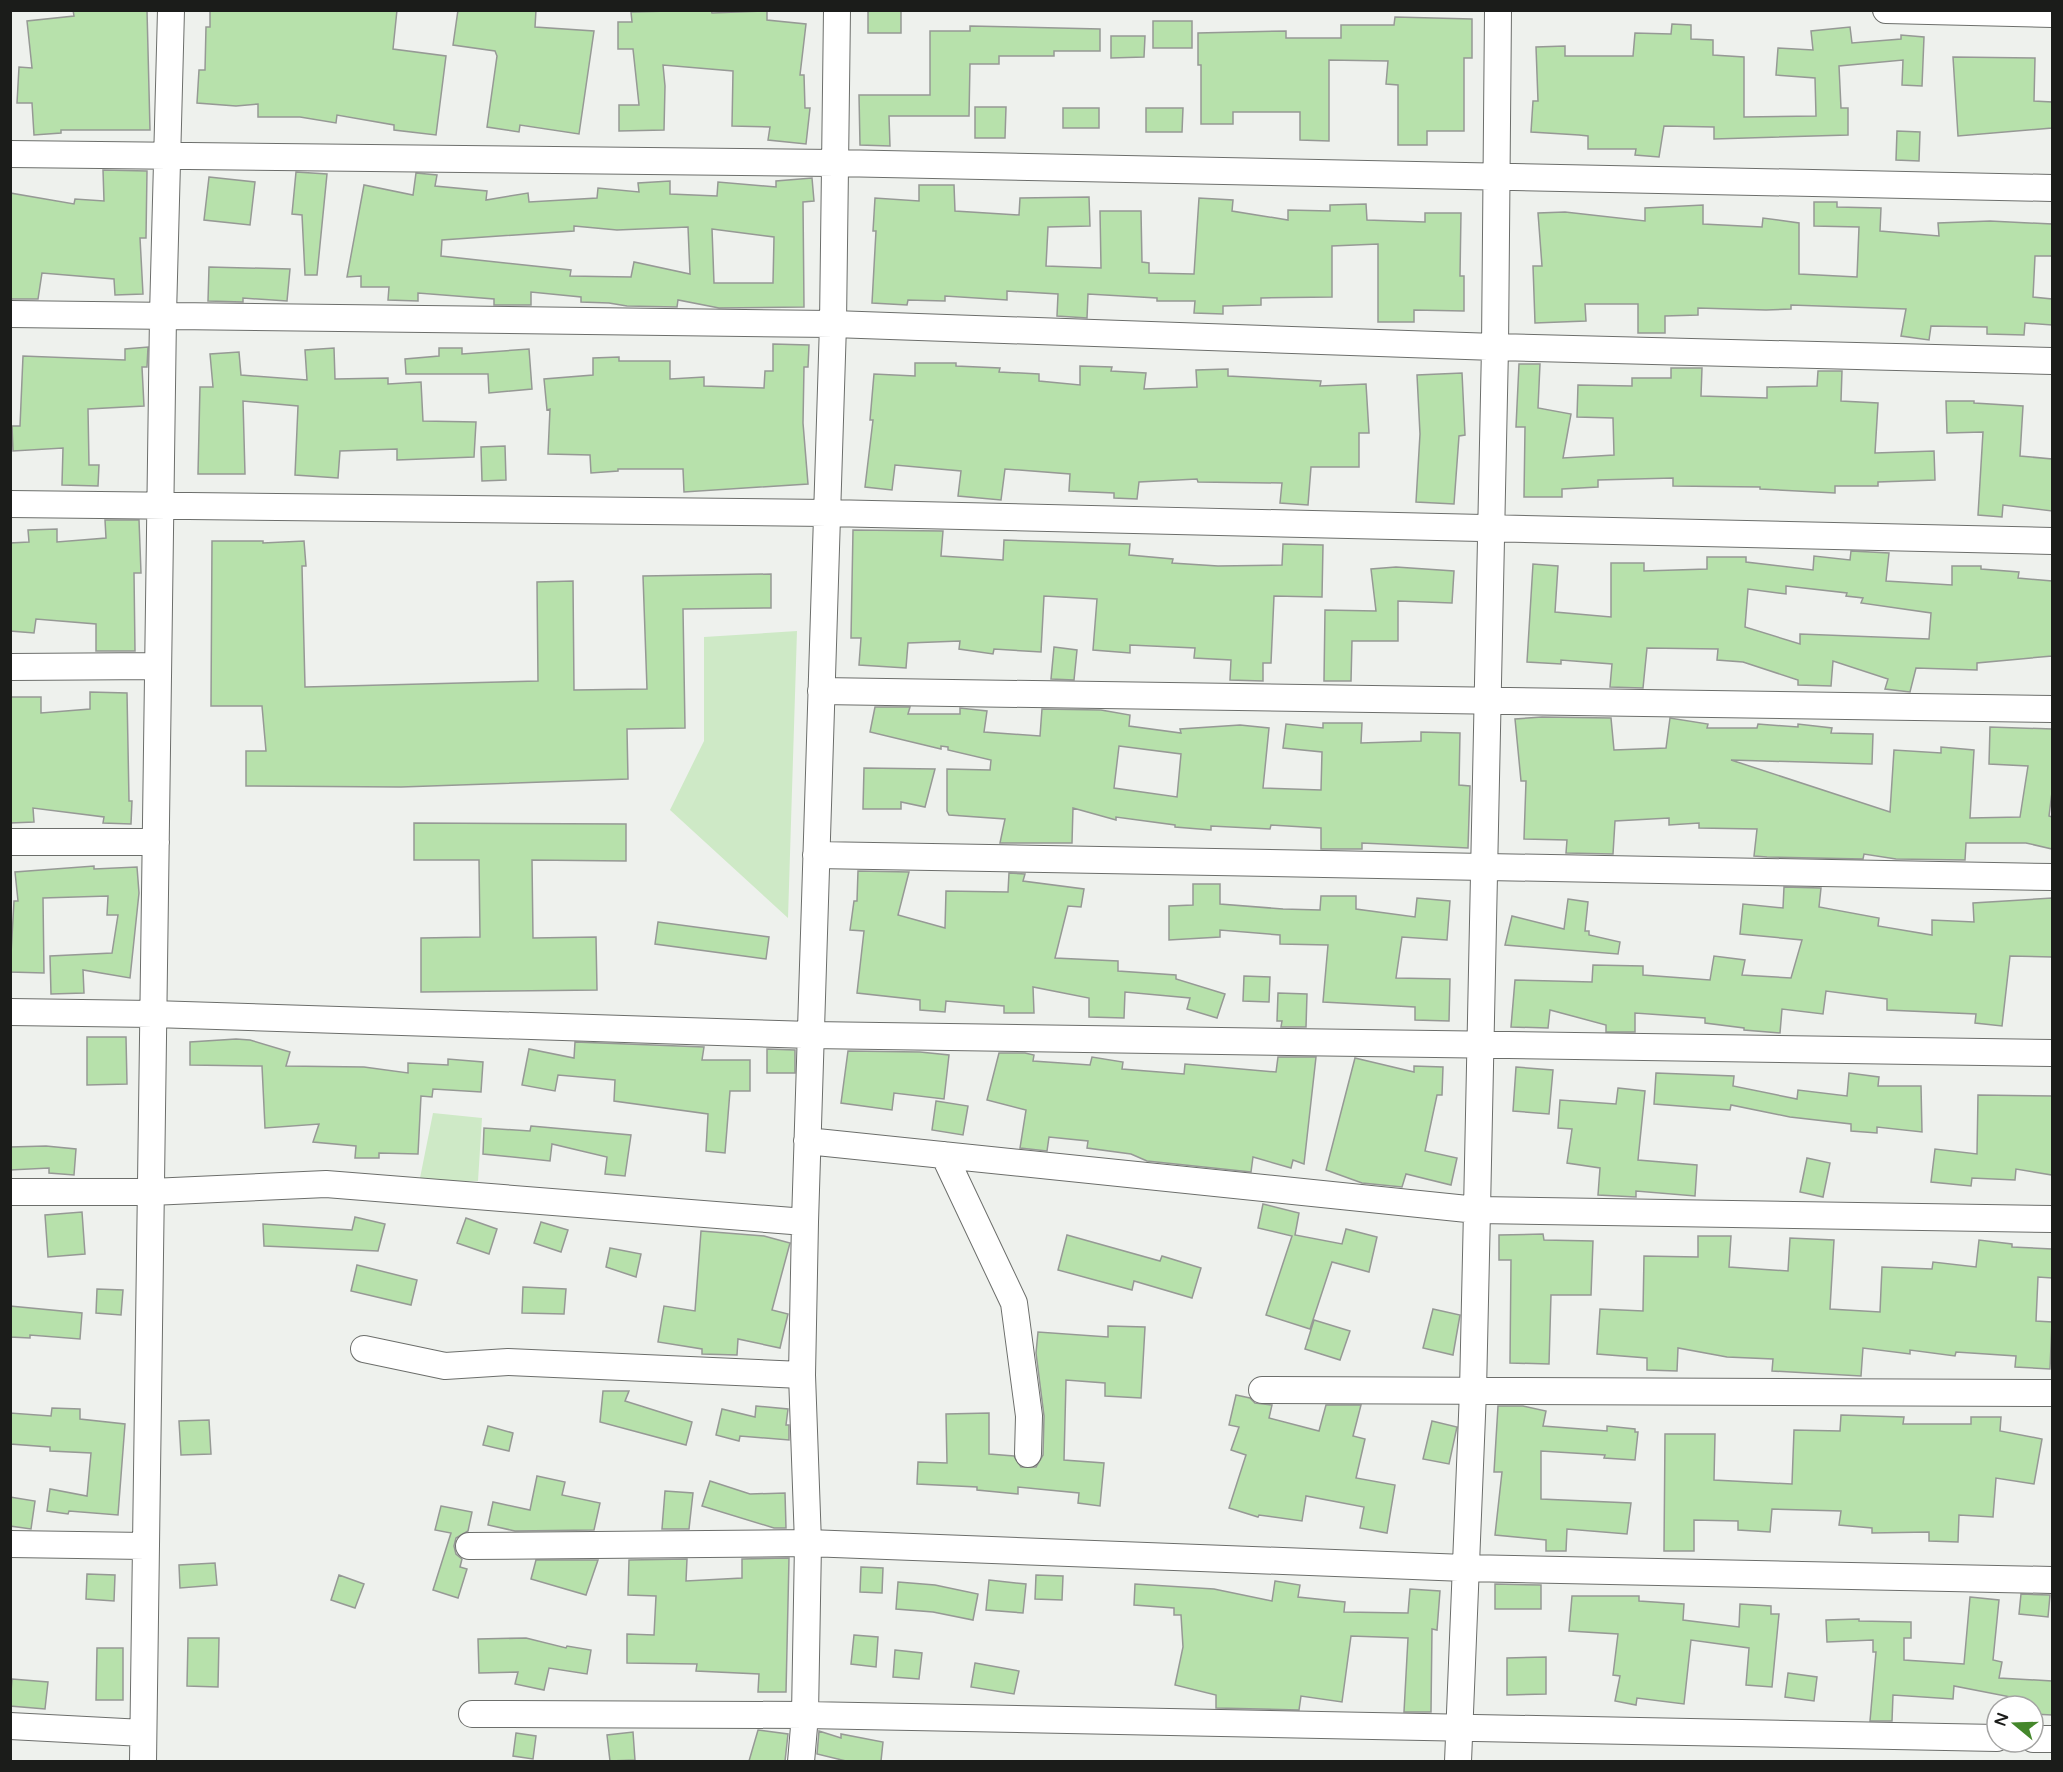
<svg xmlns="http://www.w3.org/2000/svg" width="2063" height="1772" font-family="'Varela Round',sans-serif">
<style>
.green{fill:#cee9c6}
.building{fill:#b7e1ab;stroke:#969995;stroke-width:1.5;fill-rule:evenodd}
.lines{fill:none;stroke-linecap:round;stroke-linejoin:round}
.minor-casing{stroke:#6c6e6b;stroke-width:28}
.minor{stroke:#fff;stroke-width:26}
</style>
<rect width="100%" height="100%" fill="#eef1ed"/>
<path class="green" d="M797 631 788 918 670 810 704 741V637Z
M433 1113 482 1118 478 1181 419 1183Z"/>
<path class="building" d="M73 10H147L150 130H61V133L34 135 32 103H17L19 67 32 68 27 21 74 16Z
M210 10H397L393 49 446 56 436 135 394 130V125L337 115 336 123 300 117H258V104L236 106 197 103 199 70H205L206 27H210Z
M458 10H536L535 27 594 31 579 134 520 125 519 132 487 127 497 56 495 51 453 45Z
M711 10 712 13 767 11V20L806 24 800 75H804L805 108H810L806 144 768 140 770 127 732 126 733 71 663 65 665 86 664 130 619 131V105H639L633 49H618V22H632L631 12Z
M868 10H901V33H868Z
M1395 17 1472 19V58H1464V131H1427V145H1398V85L1386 84 1388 61 1329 60V141L1300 140V112H1233V124H1201V65H1198V33L1286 31V38H1341V25H1394Z
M1153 21H1192V48H1153Z
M1672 24 1691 25V39L1713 40V55L1744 57V117L1816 116 1815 78 1776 75 1778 48 1813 50 1811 31 1850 27 1852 43 1901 39V35L1924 37 1922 86 1902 85 1903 60 1839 66 1841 108H1848V135L1714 139V127L1664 126 1659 157 1635 155 1636 149H1588V136L1579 135 1531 132 1533 101H1538L1536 47 1565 46V56H1633L1635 33 1671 34Z
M970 26 1100 29V51H1054V56H999V64H970L969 116H889L890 146 860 145 859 95H930V31H970Z
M1111 36H1145L1144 57 1111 58Z
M1953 57 2035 58 2034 101 2052 102V128L1958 136Z
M975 107H1006L1005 138H975Z
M1063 108H1099V128H1063Z
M1146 108H1183L1182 132H1146Z
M1897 131 1920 132 1919 161 1896 160Z
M103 170 147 171 146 238H140L143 294 115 295 114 279 42 273 38 299H10V193L74 204 75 199 104 201Z
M296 172 327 174 317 275H305L302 215 292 214Z
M416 173 437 175 435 186 487 191 486 200 528 193 529 202 597 198 598 188 639 192 638 183 670 181V194L717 196 718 182 776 187V181L812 178 814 201 803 202 804 307 719 308 678 300 677 307 627 306 609 303 581 302V297L531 292V305H494V299L418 293V301L388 300 389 287H361V276L347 277 364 185 413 195ZM574 226 617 230 688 227 690 274 634 262 631 277 570 276 571 270 441 256 442 240 574 231ZM712 229 774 237 773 283H714Z
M209 177 255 182 250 225 204 220Z
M919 185H954L955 211 1019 215 1020 198 1089 197 1090 226 1048 227 1046 266 1101 268 1100 211H1141L1142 262 1149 263V273L1194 274 1199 198 1233 200 1232 211 1288 220V210L1330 211V205L1366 204 1367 220 1425 222V213H1461L1460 276H1464V311L1414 310V322H1378V244L1332 246V297L1261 298V305L1223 306V314L1194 313 1195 301H1157V298L1088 294 1087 318 1057 316 1058 294 1007 291V300L945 296V301L908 300 907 305 872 303 876 231H873L875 198 919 201Z
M1814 202H1837V207L1881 208 1880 231 1939 236 1938 223 1990 221 2052 224V256H2035L2033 297 2052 299V325L2025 323 2024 335 1987 334V327L1931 326 1929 340 1901 336 1906 309 1791 305V309L1766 310 1698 308V315L1665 316V333H1638V304H1585L1586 321 1535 323 1533 266H1542L1538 213 1565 212 1645 221V208L1703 205V224L1762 227 1763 218 1799 223V274L1857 277 1859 227 1814 226Z
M209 267 290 269 287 301 243 298V302L208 301Z
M773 344 809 345 808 367H804L803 423 808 484 684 492 683 469H618V471L591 473 590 455 548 454 550 409 547 410 544 379 593 375V358L619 357V361H670V379L704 377V386L764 388 765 371H773Z
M148 347 147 367H142L144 406 88 409 89 465H99L98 486 62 485 63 448 13 451 12 426H20L23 356 125 360V349Z
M334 348 335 379 388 378V384L421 382 423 421 476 422 474 457 397 460V449L340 451 338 478 295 475 298 406 243 401 245 474H198L200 387H213L210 354 239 352 241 375 307 380 305 350Z
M439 348H462V354L529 349 532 389 489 393 488 374H406L405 359 439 356Z
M915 363H956V366L1000 368 999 372 1039 374V381L1080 385V366L1112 367 1111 371 1146 373 1144 389 1197 387 1196 370 1228 369V376L1321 381 1320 386 1366 384 1369 433H1359V467H1311L1308 505 1280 503 1282 483 1198 482 1197 479 1139 482 1137 499 1114 498V493L1069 491 1070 474 1005 469 1001 500 958 496 961 471 895 465 892 490 865 487 873 420H870L874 374 915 376Z
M1519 364H1540L1538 408 1571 414 1563 458 1614 455 1613 418 1577 417 1578 385 1632 386V378H1671V368H1702L1701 396 1767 398V387L1817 386 1818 371H1842L1841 401 1878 403 1875 453 1934 451 1935 480 1878 482V486H1835V493L1760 489V487L1673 486V478L1598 480V487L1562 489V497H1524L1525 427H1516Z
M1462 373 1465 435 1459 436 1454 504 1416 502 1420 434 1417 375Z
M1946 401H1974V403L2023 406 2020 456 2052 459V511L2003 505 2002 517 1978 515 1983 432 1947 433Z
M505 446 506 480 482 481 481 447Z
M105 520H139L141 573H134L135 651H96V624L36 619 34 633 10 631V543L29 542 28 530 57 529V542L106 538Z
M853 530 943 531 941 556 1003 560 1004 540 1130 544 1129 555 1173 559 1172 563 1218 566 1282 565 1283 544 1323 545 1322 597 1274 596 1271 663H1263V681L1230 680 1231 660 1194 658 1195 648 1130 645V653L1093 650 1097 599 1044 596 1041 652 994 649 993 654 959 649 960 641 908 643 906 668 859 665 861 638H851Z
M212 541H263V543L304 541 306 566H302L305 687 538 681 537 582 573 581 574 690 647 689 643 576 771 574V608L683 609 685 728 627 729 628 779 401 787 246 786V751H266L262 706H211Z
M1851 551 1889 553 1886 581 1952 585V566H1981V569L2019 572 2018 578 2052 581V656L1977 663V670L1916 668 1910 692 1885 689 1888 679 1833 661 1831 686 1798 685V680L1743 662 1717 660 1718 649 1647 648 1643 688 1610 687 1612 664 1561 660V664L1527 662 1533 564 1558 566 1555 612 1611 617V563H1644V571L1707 569V557H1746V562L1813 570 1814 556 1850 560ZM1786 586 1847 593 1846 596 1863 598 1861 603 1931 613 1929 639 1800 634V644L1745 627 1748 589 1786 594Z
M1396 567 1454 571 1452 603 1398 601V641H1352L1351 681H1324L1325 610 1376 611 1371 569Z
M1054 647 1077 650 1074 680 1051 679Z
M90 692 127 693 129 801H132L131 824 103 823 104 817 33 808 34 822 10 823V697H41V713L90 709Z
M875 707H910L908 714H960V708L987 711 984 732 1040 736 1042 709 1101 710 1130 715 1129 726 1181 733 1180 729 1240 725 1269 728 1263 788 1321 790 1322 752 1283 748 1286 724 1323 728V723H1362L1361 743 1421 741V732L1460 733 1459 785 1470 786 1468 848 1362 843V849H1321V828L1271 825 1270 829 1211 826V830L1175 827V825L1116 817V820L1073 808 1072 843H1000L1005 819 949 815 947 811V769L990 770 991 760 948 750V747L941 746V749L870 732ZM1119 746 1181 754 1177 797 1114 788Z
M1542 717 1611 718 1614 750 1666 748 1670 718 1708 724 1707 728H1757L1758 724 1798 727V724L1832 728 1831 733 1873 734 1872 764 1731 760 1890 812 1894 750 1941 753V747L1974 750 1970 818 2020 817 2028 766 1989 764 1990 727 2052 729V792L2049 816 2052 817V849L2026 843H1966L1965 860 1896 859 1864 854 1863 859 1767 857 1754 856 1757 829 1699 828V823L1669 825V818L1615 821 1613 854 1566 853 1567 840 1524 839 1526 781H1521L1515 719Z
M864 768 935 769 925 807 901 802V809H863Z
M414 823 626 824V861L532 860 533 938 596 937 597 990 421 992V938L480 937 479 860H414Z
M94 866V869L137 867 139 893 130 978 83 970 84 993 51 994 50 956 112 953 118 915H107L108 896 43 898 44 973 10 972 14 901H18L15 872Z
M858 871 909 872 898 915 945 928 946 891 1008 892 1009 873 1025 874 1023 881 1084 889 1081 907 1068 906 1055 958 1118 961V971L1176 975V979L1225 994 1217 1018 1187 1009 1190 998 1125 992 1124 1018 1089 1017V998L1033 987 1034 1013H1004V1006L946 1001 945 1012 920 1010V1000L857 993 864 931 850 930 854 901H857Z
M1193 884H1220V904L1283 909 1320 910 1321 896H1356V909L1415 917 1417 898 1450 901 1447 940 1402 937 1396 978 1450 979 1449 1021 1415 1020V1007L1323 1002 1328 945 1280 944V935L1220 930V937L1169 940V906L1193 905Z
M1784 887 1821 888 1819 907 1879 918 1878 926 1932 935V920L1974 922 1973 903 2052 898V957L2010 956 2002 1026 1975 1023 1976 1014 1887 1010V999L1826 991 1823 1014 1782 1009 1780 1033 1744 1030V1028L1705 1023V1018L1635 1013V1032H1606V1025L1550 1010 1548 1028 1511 1027 1515 980 1592 982 1593 965 1643 966V975L1710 980 1714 956 1745 960 1742 975 1791 978 1802 940 1740 934 1743 904 1783 908Z
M1568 899 1588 902 1585 931H1589V935L1620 942 1618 954 1505 945 1512 916 1564 929Z
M658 922 769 937 766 959 655 944Z
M1244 976 1270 977 1269 1002 1243 1001Z
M1278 993 1307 994 1306 1027H1281L1282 1021H1277Z
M87 1037H126L127 1084 87 1085Z
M236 1039 250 1040 290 1052 286 1066 364 1067 408 1073V1063L448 1065V1059L483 1062 481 1092 433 1089 432 1097 421 1096 418 1154 379 1153V1158H355L356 1146 313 1142 319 1124 265 1128 262 1066 190 1065V1042Z
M575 1042 704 1047 702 1060H750V1091H730L725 1153 706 1151 708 1114 614 1101 615 1080 558 1075 555 1091 522 1085 529 1049 574 1058Z
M767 1049 795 1050V1073H767Z
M848 1051 920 1052 949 1055 944 1099 894 1093 892 1110 841 1103Z
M999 1053H1025L1034 1055 1033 1061 1090 1065 1092 1057 1123 1062 1122 1069 1184 1074 1185 1064 1276 1072 1278 1057H1316L1304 1164 1293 1160 1291 1168 1253 1157 1251 1172 1147 1161 1131 1154 1087 1148 1088 1141 1049 1137 1047 1151 1020 1148 1026 1110 987 1100Z
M1355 1058 1414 1072V1066L1443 1067 1442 1095H1437L1425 1151 1457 1158 1451 1185 1406 1174 1402 1187 1362 1183 1326 1170Z
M1516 1067 1553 1070 1549 1114 1513 1111Z
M1656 1073 1734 1076 1733 1086 1797 1099 1798 1090 1847 1096 1849 1073 1879 1077 1878 1086H1921L1922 1132 1877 1127V1133L1851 1131V1124L1790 1117 1731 1105 1730 1110 1654 1104Z
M1618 1088 1645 1091 1638 1160 1697 1165 1695 1196 1636 1191V1197L1598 1195 1600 1168 1567 1163 1572 1129 1558 1128 1560 1100 1616 1104Z
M1978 1095 2052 1096V1175L2016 1169 2015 1180 1972 1178 1971 1186 1931 1182 1935 1149 1977 1154Z
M936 1101 968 1106 963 1135 932 1130Z
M531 1126 631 1135 625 1176 605 1174 607 1157 552 1144 550 1161 483 1154 484 1128 530 1131Z
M46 1146 76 1149 74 1175 49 1173V1168L10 1170V1147Z
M1807 1158 1830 1163 1823 1197 1800 1192Z
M1263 1204 1299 1213 1295 1235 1342 1244 1346 1229 1377 1237 1369 1272 1332 1262 1310 1329 1266 1315 1292 1236 1258 1228Z
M82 1212 85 1254 48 1257 45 1215Z
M355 1217 385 1224 378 1251 264 1246 263 1224 352 1230Z
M466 1218 497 1229 489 1254 457 1243Z
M541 1222 568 1230 561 1252 534 1243Z
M701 1231 764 1236 790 1243 772 1310 788 1314 780 1348 738 1339 737 1355 702 1354V1349L658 1342 664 1306 695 1311Z
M1543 1234 1544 1240 1593 1241 1591 1295H1551L1549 1364 1510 1363 1511 1260H1499V1235Z
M1067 1235 1160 1261 1162 1256 1201 1268 1192 1298 1134 1281 1132 1290 1058 1270Z
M1698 1236H1731L1729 1267 1788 1271 1790 1238 1834 1240 1830 1309 1880 1312 1882 1267 1932 1269 1933 1262 1976 1267 1979 1240 2012 1244V1247L2052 1249V1278L2038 1277 2036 1321 2052 1322 2050 1369 2015 1367 2016 1356 1956 1352 1955 1356 1910 1350V1354L1863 1348 1861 1376 1772 1371 1773 1359 1727 1357 1678 1348 1677 1371 1647 1370V1358L1597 1354 1600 1309 1643 1311 1644 1256 1698 1257Z
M610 1248 641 1254 636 1277 606 1267Z
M357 1265 417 1280 411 1305 351 1291Z
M523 1287 566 1289 564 1314 522 1313Z
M97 1289 123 1290 121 1315 96 1313Z
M10 1306 82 1313 80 1339 30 1335V1338L10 1337Z
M1433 1309 1460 1315 1453 1355 1423 1348Z
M1314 1320 1350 1331 1340 1360 1305 1349Z
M1108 1326 1145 1327 1141 1398 1105 1396V1383L1066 1380 1064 1460 1104 1463 1100 1506 1078 1503 1079 1493 1018 1487V1494L977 1490V1487L917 1484 918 1462 947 1463 946 1414 989 1413V1454L1014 1456 1021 1467H1036L1043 1455 1044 1416 1036 1353 1038 1332 1108 1337Z
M603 1391H629L625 1401 692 1422 686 1445 600 1422Z
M1236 1395 1250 1398 1255 1403 1272 1405 1269 1418 1319 1431 1326 1405H1361L1353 1436 1365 1439 1356 1478 1395 1485 1387 1533 1360 1528 1364 1507 1306 1496 1302 1521 1259 1515 1258 1517 1229 1508 1246 1455 1231 1450 1239 1427 1229 1425Z
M756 1406 788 1409 786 1425H789V1440L740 1436 739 1441 716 1435 722 1409 755 1417Z
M1498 1406H1523L1546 1411 1543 1426 1607 1431V1426L1635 1429V1432H1638L1635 1460 1604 1458 1605 1455 1541 1451V1499L1631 1503 1627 1534 1567 1529 1566 1551H1546V1540L1495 1535 1502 1472H1494Z
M52 1408 80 1409V1419L125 1424 118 1515 69 1511 68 1514 47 1511 50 1489 87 1496 91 1453 50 1451V1447L10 1444V1413L51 1416Z
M1841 1415 1904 1417 1903 1424H1971V1417H2001L2000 1431 2042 1439 2034 1484 1996 1478 1993 1517 1959 1515 1958 1542 1929 1541V1532L1872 1533V1528L1839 1525 1841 1511 1772 1509 1770 1532 1738 1530V1521L1694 1520V1551H1664L1665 1434H1715L1714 1480 1792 1484 1794 1430 1840 1431Z
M209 1420 211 1454 181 1455 179 1421Z
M1432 1421 1457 1427 1449 1464 1423 1459Z
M488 1426 513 1433 509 1451 483 1445Z
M537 1476 565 1482 562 1495 600 1503 594 1530 515 1531 488 1525 493 1502 530 1510Z
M710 1481 750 1494 785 1493 786 1528H774L702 1506Z
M665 1491 693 1493 689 1529H662Z
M10 1497 35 1501 31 1529 10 1526Z
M441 1506 472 1512 468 1531 456 1538 454 1546 456 1554 462 1559 460 1567 467 1569 458 1598 433 1590 451 1533 435 1530Z
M789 1558 786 1692H758L759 1674 696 1671 697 1664 627 1663V1634L654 1635 656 1596 628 1595 629 1560 687 1559 686 1581 742 1578V1559Z
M536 1560H598L586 1595 531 1579Z
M215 1563 217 1585 180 1588 179 1565Z
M861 1567 883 1568 882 1593 860 1592Z
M87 1574 115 1575 114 1601 86 1599Z
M339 1575 364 1584 355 1608 331 1600Z
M1036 1575 1063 1576 1062 1600 1035 1599Z
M989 1580 1026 1584 1023 1613 986 1610Z
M1275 1581 1300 1585 1298 1597 1345 1602 1344 1612 1408 1613 1410 1589 1440 1591 1437 1630 1432 1629 1431 1712H1404L1408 1638 1351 1636 1342 1702 1301 1696 1299 1710 1216 1708V1695L1175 1685 1183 1647 1181 1615H1174V1608L1134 1605 1135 1584 1214 1589 1272 1601Z
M898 1582 935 1585 978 1594 973 1620 933 1612 896 1609Z
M1495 1584 1541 1585V1609H1495Z
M2021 1594 2050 1595 2048 1617 2019 1614Z
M1572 1596H1639V1601L1684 1604 1683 1620 1739 1627 1740 1604 1771 1606V1614H1779L1772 1687 1746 1685 1749 1648 1691 1640 1684 1704 1637 1698 1636 1705 1615 1701 1620 1676 1613 1675 1618 1634 1569 1631Z
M1970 1597 1999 1600 1993 1660 2002 1662 1999 1678 2052 1681V1715L2033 1714V1706H2015L2016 1698 1954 1686 1953 1699 1893 1695 1892 1721H1870L1876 1652H1873V1640L1827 1642 1826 1620 1859 1619V1621L1911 1622V1638H1904V1660L1964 1664Z
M854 1635 878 1637 876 1667 851 1664Z
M188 1638H219L218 1687 187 1686Z
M526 1638 566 1648 567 1646 591 1650 587 1674 549 1668 544 1690 515 1684 518 1672 479 1673 478 1639Z
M97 1648H123V1700H96Z
M895 1650 922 1653 919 1679 893 1677Z
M1546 1657V1694L1507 1695V1658Z
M975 1663 1019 1671 1014 1694 971 1687Z
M1788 1673 1817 1677 1814 1701 1785 1697Z
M12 1679 48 1682 45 1709 10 1706Z
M758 1730 788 1734 785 1761H749Z
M819 1731 841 1738V1734L883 1742 881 1761H846L817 1754Z
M633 1732 635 1760 610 1761 607 1735Z
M516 1733 536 1736 533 1759 513 1756Z"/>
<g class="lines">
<g class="minor-casing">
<path id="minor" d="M1886 10 2052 14
M10 154 835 163 2052 188
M10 314 833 324 1495 347 2052 361
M10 504 827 513 2052 541
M10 667 158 666
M821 691 2052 709
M10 842H156
M816 855 2052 877
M10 1012 153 1014 811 1035 2052 1053
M807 1141 1477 1210 2052 1219
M944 1155 1014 1303 1029 1416 1028 1454
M10 1192H151L326 1184 805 1222
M364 1349 445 1366 508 1362 802 1375
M1262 1390 2052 1393
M10 1544 145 1546
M469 1546 808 1543 1465 1568 2052 1580
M472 1714 805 1715 1997 1738
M10 1726 143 1733
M2033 1739H2052
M143 1762 163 315 171 10
M801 1762 805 1715 808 1543 802 1375 805 1222 833 324 837 10
M1458 1762 1473 1391 1477 1210 1495 347 1498 10"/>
</g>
<use href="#minor" class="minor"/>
</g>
<rect width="2063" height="1772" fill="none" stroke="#1b1c1a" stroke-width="24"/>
<g transform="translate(2015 1724) rotate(289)"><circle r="28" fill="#ffffff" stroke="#a4a4a3" stroke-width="1.5"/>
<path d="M0-4.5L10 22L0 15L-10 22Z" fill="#44872b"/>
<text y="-9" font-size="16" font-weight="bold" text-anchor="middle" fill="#1b1c1a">N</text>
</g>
</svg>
